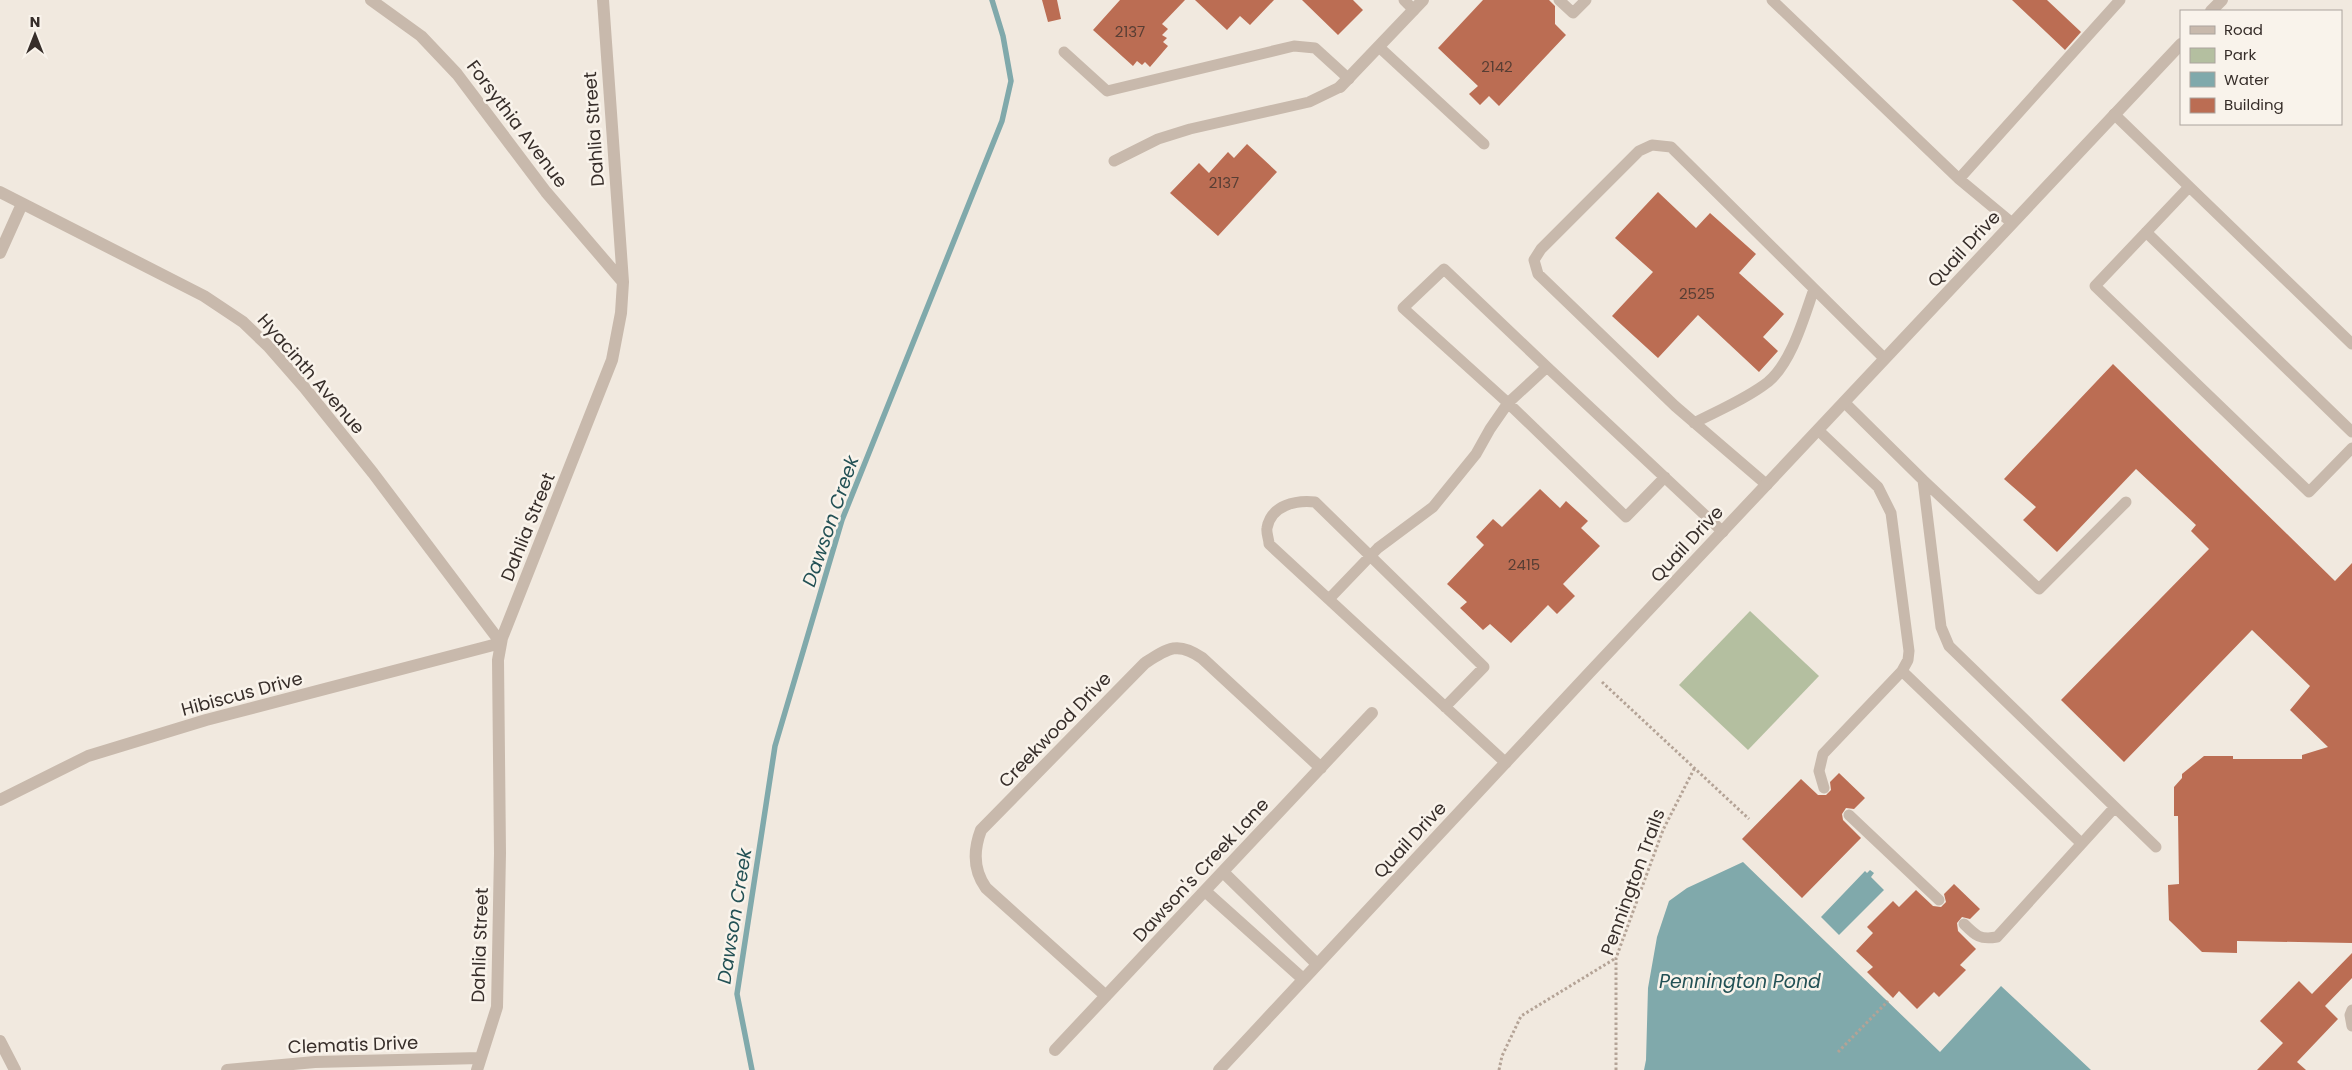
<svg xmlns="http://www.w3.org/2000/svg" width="2352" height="1070" font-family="Poppins,sans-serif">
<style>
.green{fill:#b4bfa0}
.water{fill:#80a9ab}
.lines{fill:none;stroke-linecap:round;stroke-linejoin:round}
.stream{stroke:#80a9ab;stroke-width:5.5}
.building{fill:#bb6d53}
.path{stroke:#b4a396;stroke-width:3;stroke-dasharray:2.5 2.5;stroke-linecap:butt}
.lane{stroke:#c8b9ac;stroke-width:11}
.street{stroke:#c8b9ac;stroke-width:12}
.labels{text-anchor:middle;stroke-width:5;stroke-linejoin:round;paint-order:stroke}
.number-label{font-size:15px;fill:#583e34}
.street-label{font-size:18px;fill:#372e2a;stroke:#f9f3eb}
.water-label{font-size:19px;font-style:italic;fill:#235155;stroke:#f9f3eb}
</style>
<rect width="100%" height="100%" fill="#f1e9df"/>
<path class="green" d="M1750 611 1819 676 1748 750 1679 685Z"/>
<path class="water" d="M1743 862 1940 1052 2001 986 2091 1070H1644L1646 1060 1648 988 1657 937 1669 901 1687 888Z
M1870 870 1874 873 1871 877 1884 890 1839 935 1821 917 1865 871 1867 873Z"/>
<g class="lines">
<path class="stream" d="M752 1070 737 994 775 746 842 520 1002 121 1011 81 1003 36 992 0"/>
</g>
<path class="building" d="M1042 0H1057L1061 19 1048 22Z
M1120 0H1185L1162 24 1168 29 1162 35 1167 38 1163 42 1168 46 1150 67 1145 62 1142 65 1137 61 1133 66 1093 30Z
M1195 0H1274L1250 25 1240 16 1227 30Z
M1302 0H1353L1363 10 1338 35Z
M1483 0H1549L1555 6V24L1566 35 1499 106 1489 96 1480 105 1469 94 1478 86 1438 48Z
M2012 0H2047L2081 32 2065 50Z
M1247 144 1277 172 1218 236 1170 193 1199 163 1209 173 1228 152 1234 158Z
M1658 192 1696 228 1710 213 1756 254 1739 273 1784 314 1763 337 1778 351 1759 372 1698 315 1658 358 1612 316 1653 272 1615 238Z
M2113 364 2335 581 2352 563V943L2237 941V953L2202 952 2169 920 2168 885 2179 884 2178 816H2174V787L2182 778V774L2204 756H2233V759H2302V755L2328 747 2290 710 2310 686 2252 630 2124 762 2061 700 2209 549 2191 531 2196 525 2136 469 2057 552 2023 520 2036 507 2004 479Z
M1540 489 1560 508 1566 501 1588 521 1581 528 1600 546 1563 584 1575 596 1557 614 1548 605 1511 643 1490 624 1483 630 1460 608 1467 602 1447 584 1484 545 1476 537 1493 519 1502 527Z
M1839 773 1865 798 1854 809 1846 808 1842 814 1843 820 1861 838 1802 898 1742 839 1801 779 1818 795H1826L1831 790 1830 782Z
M1954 884 1980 909 1970 919 1962 917 1957 923 1958 931 1976 949 1960 965 1966 970 1939 997 1934 992 1917 1009 1899 991 1893 998 1867 972 1873 967 1856 951 1873 933 1867 927 1893 901 1899 907 1916 890 1933 906 1941 907 1946 902 1944 894Z
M2352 953V978L2325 1006 2338 1019 2297 1062 2306 1070H2257L2283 1043 2260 1021 2299 981 2312 994Z"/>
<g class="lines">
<path class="path" d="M1602 682 1749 819
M1838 1052 1888 1001
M1499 1070 1502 1056 1521 1016 1616 958
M1616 1070V958L1663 830 1695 767"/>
<path class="lane" d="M1404 0 1414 10
M1559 0 1573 13 1586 0
M1772 0 1959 179 2012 223
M1379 47 1484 144
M1064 52 1107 91 1294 46 1315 48 1349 79
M2114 114 2352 344
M1114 161 1158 139 1190 129 1309 102 1340 87
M1959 179 2120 0
M2189 187 2095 286 2309 492 2352 448
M2146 232 2352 432
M1547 367 1444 269 1403 308 1508 403 1626 517 1665 477
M1844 402 1923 480 1941 627 1949 646 2156 847
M1694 423C1719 410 1746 399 1768 382 1792 362 1804 317 1814 289
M1818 430 1878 487 1891 513 1909 651 1908 660 1902 671 1823 754 1819 771 1824 788
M1923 480 2039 589 2126 502
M1767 485 1675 406 1538 274 1534 260 1541 249 1639 151 1652 145 1671 147 1884 358
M1329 599 1378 548 1433 507 1476 454 1490 429 1508 403 1547 367 1723 532
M1902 671 2081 843
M1445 707 1484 667 1315 502C1296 500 1271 505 1267 528 1266 533 1269 539 1269 544L1506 763
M1849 815 1939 900
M1964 924C1976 936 1980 940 1997 937L2115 807
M2352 1010 2350 1015 2352 1026"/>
<path class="street" d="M371 0 421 36 457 74 546 192 623 282
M2211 11 2222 0
M1340 87 1423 0
M0 192 204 296 243 322 269 347 304 387 373 473 501 643 206 720 88 756 0 800
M0 253 22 204
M1223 872 1317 964
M1205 891 1303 979
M1106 996 986 888C973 870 973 851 981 830L1145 663C1168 648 1178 641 1202 658L1321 768
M0 1041 15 1070
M1055 1050 1372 713
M227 1070 315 1062 480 1058
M477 1070 497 1007 500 853 498 660 502 638 612 360 621 313 623 282 603 0
M1219 1070 1591 671 2181 44"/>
</g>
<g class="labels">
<g class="number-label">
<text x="1130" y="37">2137</text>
<text x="1497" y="72">2142</text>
<text x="1224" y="188">2137</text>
<text x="1697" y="299">2525</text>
<text x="1524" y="570">2415</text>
</g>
<g class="street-label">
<text transform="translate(517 124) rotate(53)" y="6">Forsythia Avenue</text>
<text transform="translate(594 129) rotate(-94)" y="6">Dahlia Street</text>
<text transform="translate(1964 249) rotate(-47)" y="6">Quail Drive</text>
<text transform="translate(311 374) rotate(49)" y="6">Hyacinth Avenue</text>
<text transform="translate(528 527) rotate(-68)" y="6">Dahlia Street</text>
<text transform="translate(1687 544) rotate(-47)" y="6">Quail Drive</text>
<text transform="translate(242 694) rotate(-15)" y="6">Hibiscus Drive</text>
<text transform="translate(1055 730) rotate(-46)" y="6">Creekwood Drive</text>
<text transform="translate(1410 840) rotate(-47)" y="6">Quail Drive</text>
<text transform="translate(1201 870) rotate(-47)" y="6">Dawson's Creek Lane</text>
<text transform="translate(1633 882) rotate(-70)" y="6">Pennington Trails</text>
<text transform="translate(480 945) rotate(-88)" y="6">Dahlia Street</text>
<text transform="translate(353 1045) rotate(-2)" y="6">Clematis Drive</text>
</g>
<g class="water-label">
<text transform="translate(830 521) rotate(-71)" y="7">Dawson Creek</text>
<text transform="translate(734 916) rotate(-81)" y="7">Dawson Creek</text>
<text x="1740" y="988">Pennington Pond</text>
</g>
</g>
<rect x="2180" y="10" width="162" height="115" fill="#f9f3eb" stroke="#aba49e"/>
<rect x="2190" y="26" width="25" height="8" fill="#c8b9ac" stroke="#aba49e"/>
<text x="2224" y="35" font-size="15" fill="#372e2a">Road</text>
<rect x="2190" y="48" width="25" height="15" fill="#b4bfa0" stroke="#aba49e"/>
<text x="2224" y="60" font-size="15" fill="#372e2a">Park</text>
<rect x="2190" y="72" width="25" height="15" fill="#80a9ab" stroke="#aba49e"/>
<text x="2224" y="85" font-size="15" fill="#372e2a">Water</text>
<rect x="2190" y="98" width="25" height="15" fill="#bb6d53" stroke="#aba49e"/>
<text x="2224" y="110" font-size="15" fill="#372e2a">Building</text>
<g transform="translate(35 35)" stroke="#f9f3eb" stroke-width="4" paint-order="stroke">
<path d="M0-4L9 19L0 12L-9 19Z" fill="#372e2a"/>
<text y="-8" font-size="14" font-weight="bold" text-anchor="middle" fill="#372e2a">N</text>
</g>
</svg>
